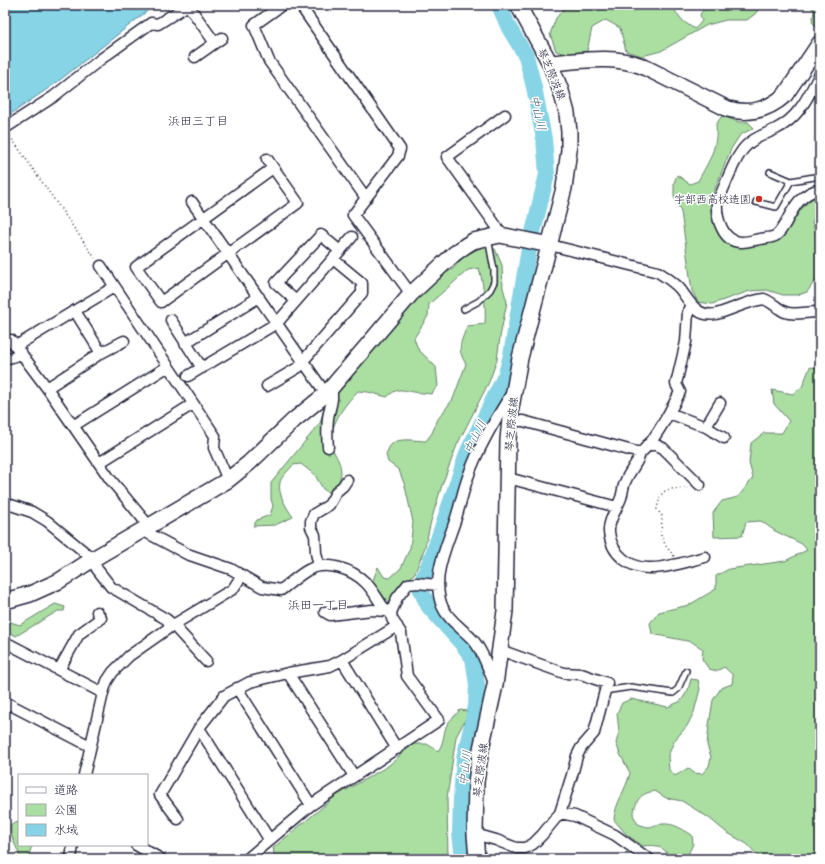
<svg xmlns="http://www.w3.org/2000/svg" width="825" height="864" font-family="'Patrick Hand','Klee One',sans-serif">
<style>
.green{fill:#abdfa1;stroke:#66806e}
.water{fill:#86d4e5;stroke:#5e8da1}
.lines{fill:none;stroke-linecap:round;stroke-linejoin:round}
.river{stroke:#86d4e5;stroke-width:16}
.lane-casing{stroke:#22223b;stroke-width:8}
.street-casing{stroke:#22223b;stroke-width:13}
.secondary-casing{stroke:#22223b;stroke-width:18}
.path{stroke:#22223b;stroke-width:1.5;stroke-dasharray:1 3;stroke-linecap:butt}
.lane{stroke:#fff;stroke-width:5}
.street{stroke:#fff;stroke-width:10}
.secondary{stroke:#fff;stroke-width:15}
.poi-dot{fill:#c8321e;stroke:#fff;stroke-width:1.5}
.labels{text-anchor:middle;stroke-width:3;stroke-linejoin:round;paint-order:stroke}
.street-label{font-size:11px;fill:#22223b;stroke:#fff}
.poi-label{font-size:11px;fill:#22223b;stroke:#fff;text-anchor:end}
.water-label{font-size:12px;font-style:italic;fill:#456076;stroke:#fff}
.neighbourhood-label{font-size:12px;fill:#22223b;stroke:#fff}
</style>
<rect width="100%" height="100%" fill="#fff"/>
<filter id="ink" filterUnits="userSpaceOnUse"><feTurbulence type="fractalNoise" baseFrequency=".025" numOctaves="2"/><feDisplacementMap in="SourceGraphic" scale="8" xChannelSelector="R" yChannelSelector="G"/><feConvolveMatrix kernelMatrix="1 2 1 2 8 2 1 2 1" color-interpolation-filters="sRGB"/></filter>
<g filter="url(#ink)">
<path class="green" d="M567 5H670L684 22 695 29 702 21 700 14 708 5H762L755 14 747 20H726L707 25 661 51 642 56 626 51 620 28 606 20 592 28 587 51 565 54 556 51 550 34 556 18Z
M810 5H820V25L817 27 812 22 814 11Z
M722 116 739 122H748L754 128 740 135 731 149 712 196 711 218 721 235 763 243 782 237 789 228 802 208 813 198 820 196V207L812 222 820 246V282L815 281 807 292 798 295H783L767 290 750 291 712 304 698 302 692 291 681 212 674 197V183L677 175 690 184 698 181C709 161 718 148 716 124Z
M485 246 495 249 502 265 503 288 507 302 500 337 497 360 489 382 457 445 442 485 431 521 425 547 415 573 403 584 389 601 381 597 372 583 378 567 384 577 390 578 401 568 410 548 413 522 405 486 399 470 388 462 386 455C387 452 389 446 392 444 399 437 417 441 426 441L432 433 438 419 453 399 466 364C456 348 461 343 467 326L485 324C486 304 484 287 479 268L468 270 429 304 428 316 414 338 418 349 436 367 438 386 431 394C426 393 420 393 414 392 401 390 398 387 387 397L368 392 358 391C346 403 334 419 331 436 328 452 345 460 340 478 339 483 333 488 329 493L323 489 315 475 301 464 293 465C289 470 282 476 280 482 277 494 287 508 293 517L275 525 253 526 257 520 270 515 273 506 271 499V483L320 423 326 402 336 398 340 383 411 300 441 275 453 269 465 255Z
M810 367 820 368V859H761L747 844 726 832 709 818 682 801 666 798 655 791C638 794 637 800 633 815L638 824C654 830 649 825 662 824 674 823 682 829 692 835L693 844 689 852 691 859H673C661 847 661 844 643 846L627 835 614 820C615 803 626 790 630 773L620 754 616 743 619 732 617 713 622 703 631 699 668 707 681 701 688 690 691 679 698 680 700 689 694 712 687 726 674 741 668 756 669 770 675 776 688 768 694 773 702 774 709 766 711 757 707 745 709 725 713 700 721 688 732 684 733 675 724 667 717 671 709 669 702 659 703 649 692 642 652 634 650 623 659 612 689 605 716 589V576L729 569 785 561 807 550 802 544 775 531 761 521 746 522 742 536 714 537 713 513 722 501 738 497 753 478 749 463 751 443 764 433H782L789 421 774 404 772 390 793 394 802 387Z
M55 604 65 607 64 611H58L16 636 5 630V618L10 622 20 625Z
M460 710 467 711V716L456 737 447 798 448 859H275L273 848 336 796 388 766 413 744H427L438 751C445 742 443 730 448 723 452 718 456 715 460 710Z
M19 822V845H32L28 859H21C17 847 9 836 11 824Z"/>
<path class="water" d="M5 5H155L56 83 5 118Z"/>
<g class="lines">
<path class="river" d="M463 859 460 833 461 799 464 759 476 706 477 685 475 671 473 658 463 645 429 607 421 591 424 576 433 554 468 451 506 374 511 355 529 249 547 174 544 139 534 87 526 56 509 28 499 5"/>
<g class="lane-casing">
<path id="lane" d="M770 172 791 181 820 176
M756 202 776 207 791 181
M464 309 479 301 490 290 494 282V270L488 238
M604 691 631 687 673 693 678 689 686 671"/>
</g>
<g class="street-casing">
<path id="street" d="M188 5 215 43
M282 5 254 25 269 61 366 198
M300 5 400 149 398 156 353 215 411 294
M195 57 222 38
M820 74C808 96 800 117 776 129 766 134 755 137 747 145 734 157 725 187 717 203 716 218 723 243 742 242 748 242 754 240 760 239 765 238 771 238 775 236 780 233 782 228 785 224 794 207 800 194 820 189
M5 128 53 97 101 59 151 23 158 24 188 5
M267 159 298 203 161 302 136 267 273 168
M192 202 326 394
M500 235 497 227 447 157 505 115
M550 245 658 272C666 277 674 282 680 289 690 302 697 318 716 314 732 310 747 301 764 299 772 302 778 309 785 312 794 316 810 311 820 312
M101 266 215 436 214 448 228 480
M296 301 276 283 321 235 340 251
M692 306 688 312 686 342 676 384 680 392C672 408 654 443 640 453 640 460 629 472 626 480 623 485 623 492 621 498 617 509 608 520 609 532 611 554 630 569 651 568 669 568 688 561 705 557
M75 311 101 353
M171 320 202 368
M11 340 47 388 110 479 149 526
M185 343 259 297
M16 346 114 287
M5 359 22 354
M188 376 277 323 352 237
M267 386 299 367 303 361 362 293V283L333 259
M47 388 101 353 124 341
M669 413 706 427 724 438
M510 421H523L640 453
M73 426 167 367
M706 427 720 403
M647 445H656L663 448 700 485
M328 447C327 437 327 428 328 418 330 405 334 402 331 387
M99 463 193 404
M508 478 617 507
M5 503 32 512 47 521 93 559 97 569 111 587 166 619 173 625 206 661
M142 530 187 554 231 569 262 587 281 590C289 584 299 575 308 570 326 560 352 569 366 583 374 591 379 602 386 611L391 613
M319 566 316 553 315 535 311 527V521L314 514 329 505 337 491 343 486 347 480
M325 612 330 615 372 610 386 611
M5 642 103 693
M342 660 397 749
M59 670 79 634 101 618 97 612
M288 673 354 776
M494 683C488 669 483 651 473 640 463 629 448 620 442 606 431 577 446 548 455 521 460 506 463 491 468 477 478 448 494 422 510 396
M237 688 311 805
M5 702 90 746
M199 728 269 839
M84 775 103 693 107 681 113 672 129 656 173 625 233 589 242 575
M560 813 575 816 615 835 649 859
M178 819 160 795 199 728 224 696 250 682 288 673 330 666 342 660 397 626
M475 834 496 840 516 848H525L533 844 542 835 560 813 572 775 577 756 581 748 594 733 607 683 581 674 564 673 500 650
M136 845 161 859
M71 859 73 845
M247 859 311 805 439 720 407 676 401 633 392 619 391 613 397 598 408 584 417 583 438 585"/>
</g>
<g class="secondary-casing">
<path id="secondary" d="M550 63C581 61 612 55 642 66L728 109C750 115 768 110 785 95L820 43
M5 601 30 594 59 581 93 559 228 480 249 463 294 420 326 394 411 294 454 254 465 246 473 241 500 235 550 245
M477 859 475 834 476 782 481 749 495 685 505 611 508 440 511 408 520 358 564 188 569 150V132L567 113 561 91 550 63 518 5"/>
</g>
<path class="path" d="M5 141 12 139 95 258
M674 556 666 546 661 536 662 516 657 509 658 504 661 495 665 491 670 489 688 488"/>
<use href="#lane" class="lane"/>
<use href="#street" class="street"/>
<use href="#secondary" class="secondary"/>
</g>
</g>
<circle class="poi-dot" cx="759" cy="199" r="4"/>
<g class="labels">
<g class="street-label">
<text transform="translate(552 74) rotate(67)" y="4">琴芝際波線</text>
<text transform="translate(511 424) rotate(-85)" y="4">琴芝際波線</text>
<text transform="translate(480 770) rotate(-83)" y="4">琴芝際波線</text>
</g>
<g class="poi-label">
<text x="751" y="203">宇部西高校造園</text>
</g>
<g class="water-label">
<text transform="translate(538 113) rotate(77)" y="4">中山川</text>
<text transform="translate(475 437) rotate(-65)" y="4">中山川</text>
<text transform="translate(465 768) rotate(-83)" y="4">中山川</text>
</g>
<g class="neighbourhood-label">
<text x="198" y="125">浜田三丁目</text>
<text x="318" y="609">浜田一丁目</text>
</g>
</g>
<rect width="825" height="864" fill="none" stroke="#fff" stroke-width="20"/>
<rect x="10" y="10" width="805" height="844" fill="none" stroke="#22223b" stroke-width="1.5" filter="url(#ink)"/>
<rect x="18" y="774" width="130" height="72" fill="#ffffff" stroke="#a7a7b1"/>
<rect x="26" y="787" width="20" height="6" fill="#ffffff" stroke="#a7a7b1"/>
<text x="54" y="794" font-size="12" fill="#22223b">道路</text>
<rect x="26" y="804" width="20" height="12" fill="#abdfa1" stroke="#a7a7b1"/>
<text x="54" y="814" font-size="12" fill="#22223b">公園</text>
<rect x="26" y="824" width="20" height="12" fill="#86d4e5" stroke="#a7a7b1"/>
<text x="54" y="834" font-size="12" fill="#22223b">水域</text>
</svg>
